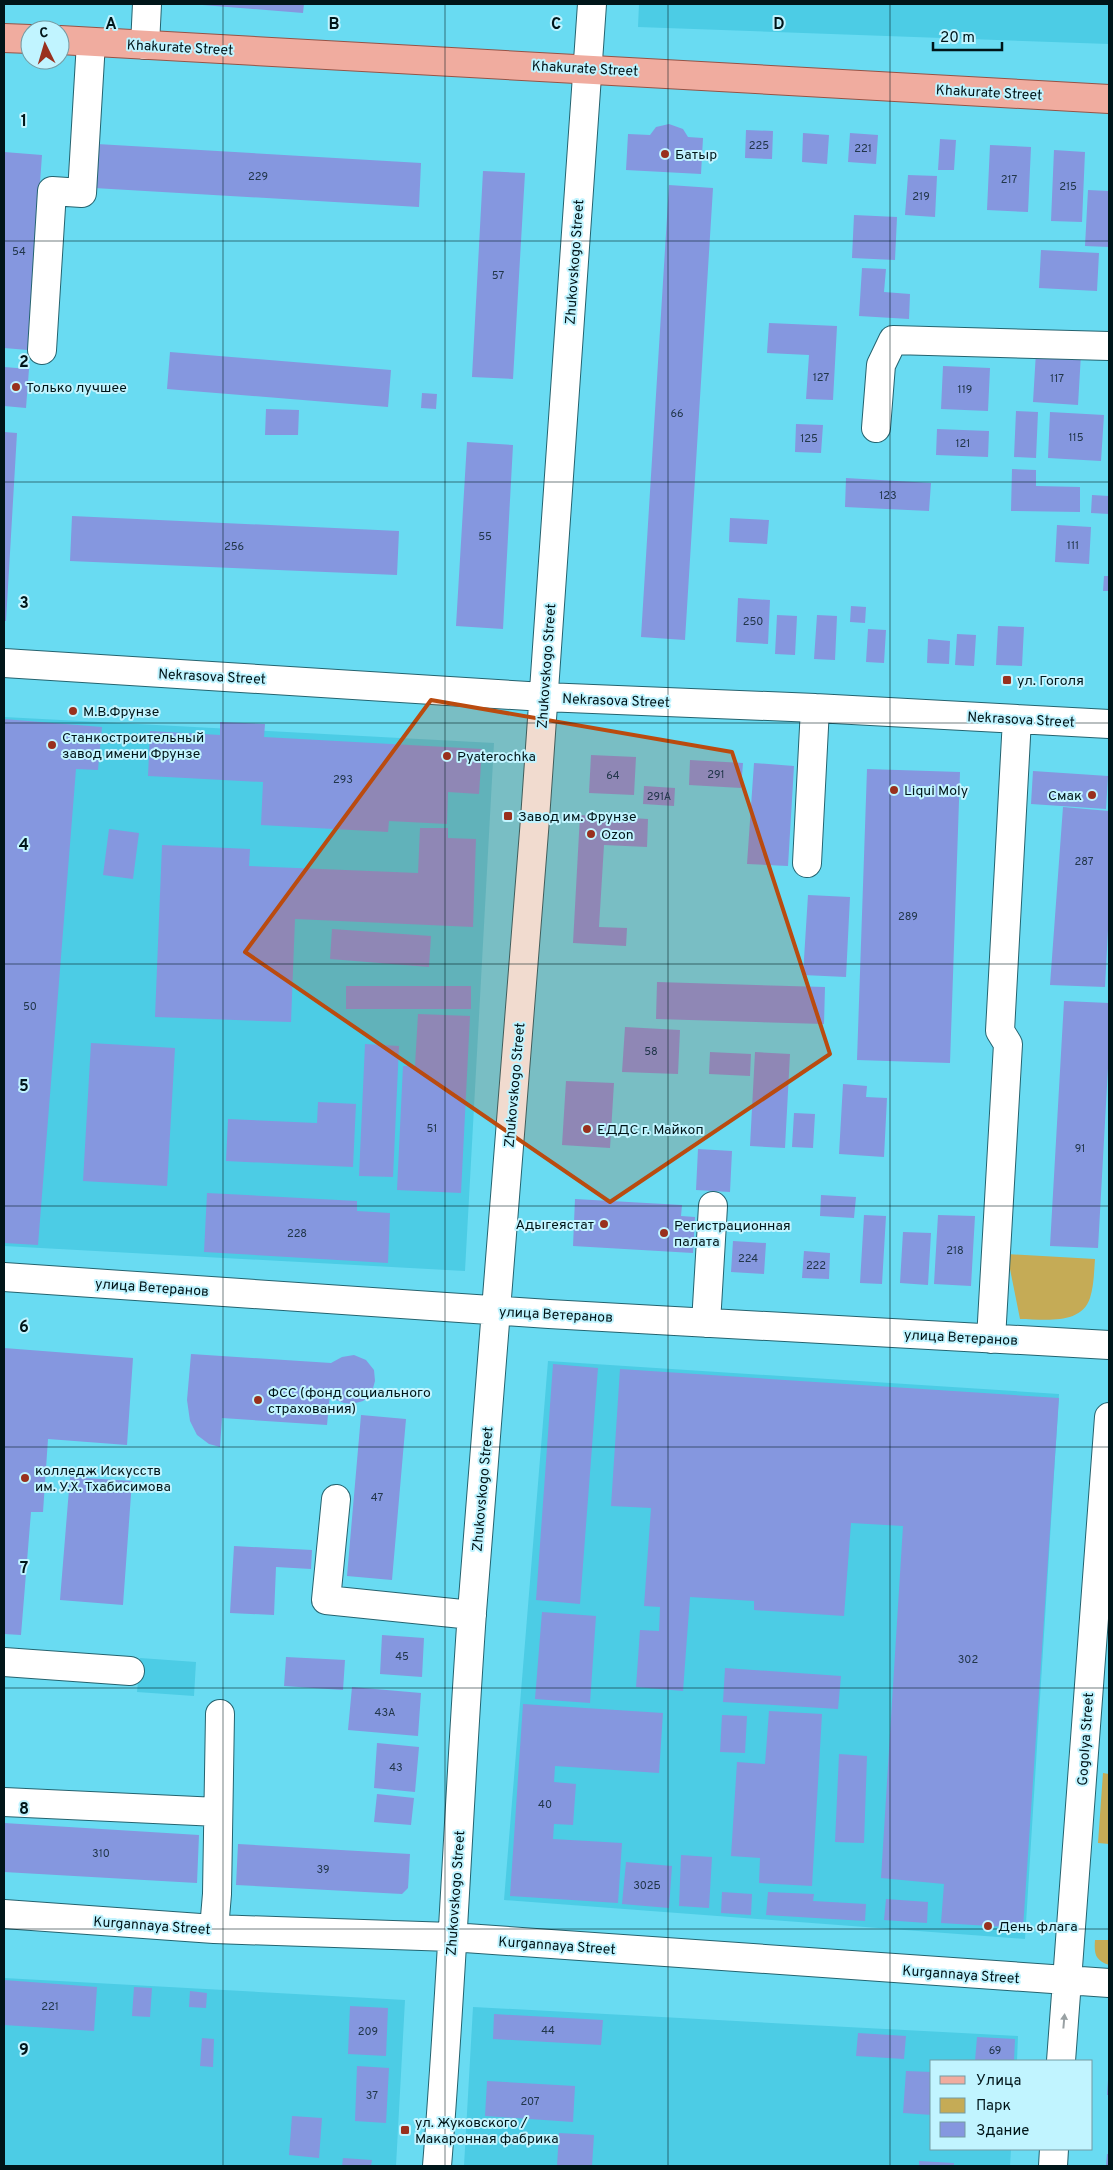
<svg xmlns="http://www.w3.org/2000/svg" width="1113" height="2170" font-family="Overpass,sans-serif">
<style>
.built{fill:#4ccce5}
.green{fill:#c5ab56}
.building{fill:#8597df}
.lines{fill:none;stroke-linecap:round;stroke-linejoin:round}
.minor-casing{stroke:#25636f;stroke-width:30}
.major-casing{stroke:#965346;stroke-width:30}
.minor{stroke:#fff;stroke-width:28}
.major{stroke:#f0ac9f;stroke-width:28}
.oneway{fill:#99a1a3}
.marked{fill:#ba4b0f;fill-opacity:0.2;stroke:#ba4b0f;stroke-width:4;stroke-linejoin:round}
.grid{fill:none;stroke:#001519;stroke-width:1;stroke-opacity:0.55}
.poi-dot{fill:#99301d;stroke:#c1f4ff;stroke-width:2}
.labels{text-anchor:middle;stroke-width:4;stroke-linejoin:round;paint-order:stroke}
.number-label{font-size:11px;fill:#21364a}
.street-label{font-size:14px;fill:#001519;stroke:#c1f4ff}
.poi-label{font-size:14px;fill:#001519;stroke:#c1f4ff;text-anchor:start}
.grid-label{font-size:16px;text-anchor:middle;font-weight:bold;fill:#001519;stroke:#c1f4ff;stroke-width:4;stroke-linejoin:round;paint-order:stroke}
</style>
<rect width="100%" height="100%" fill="#69dbf2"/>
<path class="built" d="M639 4H1109V44L638 27Z
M4 717 494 743 465 1271 4 1246Z
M548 1361 1059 1394 1025 1939 504 1900Z
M140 1658 196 1662 194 1696 137 1692Z
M4 1978 405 2000 396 2166H4Z
M473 2007 1018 2036 1017 2061H932V2149H1011L1010 2166H464Z"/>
<path class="green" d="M1007 1254 1095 1259C1094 1271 1094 1286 1090 1298 1081 1326 1042 1319 1020 1319Z
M1103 1773 1109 1774V1844L1098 1843Z
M1095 1940H1109V1965C1095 1960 1094 1954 1095 1940Z"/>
<path class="building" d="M190 4H304L303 13Z
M669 124 683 129 688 137 703 138 701 174 626 170 628 134 650 135 656 127Z
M746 130 773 131 772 159 745 158Z
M803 133 829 135 827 164 802 162Z
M850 133 878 135 876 164 848 162Z
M940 139 956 140 954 170H938Z
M97 144 421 163 419 207 94 188Z
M990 145 1031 147 1028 212 987 210Z
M1054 150 1085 152 1082 222 1051 221Z
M4 152 42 155 28 350 4 348Z
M483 171 525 173 513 379 472 377Z
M908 175 937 176 935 217 905 215Z
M669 185 713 188 685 640 641 637Z
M1088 190 1109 191V247L1085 246Z
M854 215 897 217 895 260 852 258Z
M1041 250 1099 253 1097 291 1039 288Z
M862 268 886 269 884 292 910 294 909 319 859 316Z
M769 323 837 326 833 400 806 399 809 355 767 353Z
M170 352 391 370 388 407 167 389Z
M1036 352 1081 354 1078 405 1033 402Z
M943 366 990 368 988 411 941 409Z
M4 367 29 369 26 408 4 406Z
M422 393 437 394 436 409 421 408Z
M266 409 299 410 298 435H265Z
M1016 411 1038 412 1036 458 1014 457Z
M1050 412 1104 415 1101 461 1048 458Z
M796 424 823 425 821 453 795 452Z
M937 429 989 431 988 457 936 455Z
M4 432 17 433 6 621H4Z
M467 442 513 445 503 629 456 626Z
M1012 469 1036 470V486L1080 487V512L1011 511Z
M846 478 931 483 929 511 845 507Z
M1092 495 1109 496V514L1091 513Z
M72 516 399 531 397 575 70 561Z
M730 518 769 520 767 544 729 542Z
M1057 525 1091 527 1089 564 1055 562Z
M1104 576H1109V591H1103Z
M738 598 770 600 768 644 736 642Z
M851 606 866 607 865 623 850 622Z
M777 615 797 616 795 655 775 654Z
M817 615 837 616 835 660 814 659Z
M998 626 1024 627 1022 666 996 665Z
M868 629 886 630 884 663 866 662Z
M957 634 976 635 974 666 955 665Z
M928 639 950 641 949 664 927 663Z
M4 719 102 727 98 770 76 769 38 1245 4 1243Z
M220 722 265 724 264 737 482 749 479 794 448 792 447 824 389 821 388 832 261 825 263 782 148 776 150 731 220 735Z
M591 755 636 757 634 795 589 793Z
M690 760 743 763 741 788 689 785Z
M754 763 794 766 788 866 747 864Z
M867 769 960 772 950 1063 857 1060Z
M1033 771 1108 776 1106 809 1031 804Z
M644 786 675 788 674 806 643 804Z
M1063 807 1109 811V911L1105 987 1050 985Z
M580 815 648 819 647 847 604 845 599 927 627 928 626 946 573 943Z
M420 828H448V838L476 839 473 927 295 919 291 1022 155 1017 162 845 250 849 249 866 418 873Z
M109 829 139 833 133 879 103 875Z
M808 895 850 897 846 977 803 975Z
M332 929 431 936 429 967 330 959Z
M657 982 825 987 824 1024 656 1019Z
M346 986H471V1009H346Z
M1064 1001 1109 1003V1050L1098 1248 1050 1246Z
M418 1014 470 1016 461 1193 397 1190 403 1066H415Z
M625 1027 680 1030 678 1074 622 1072Z
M91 1043 175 1048 167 1186 83 1181Z
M365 1044 399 1046 393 1177 359 1176Z
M710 1052 751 1054 750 1076 709 1074Z
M755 1052 790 1054 785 1148 750 1146Z
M566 1081 614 1083 610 1148 562 1145Z
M843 1084 867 1086 866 1097 887 1098 884 1157 839 1154Z
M318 1102 356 1104 353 1167 226 1161 228 1119 317 1123Z
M794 1113 815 1114 813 1148 792 1147Z
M698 1149 732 1151 730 1192 696 1190Z
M207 1193 357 1201V1211L390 1213 388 1263 204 1252Z
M821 1195 856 1197 854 1218 820 1216Z
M575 1199 682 1205 681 1216 695 1217 693 1253 573 1246Z
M864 1215 886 1216 882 1284 860 1283Z
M938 1215 975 1216 971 1286 934 1284Z
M903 1232 931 1233 928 1285 900 1283Z
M733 1241 766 1243 764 1274 731 1272Z
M804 1251 830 1253 829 1279 802 1278Z
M4 1348 133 1358 127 1445 48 1439 43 1512H31L21 1635 4 1634Z
M191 1354 331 1363 342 1357 354 1355 366 1360 374 1370 375 1381 371 1395 363 1401 352 1404 344 1403 333 1399 330 1394 327 1425 222 1418 220 1447 209 1444 197 1435 190 1421 187 1400Z
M553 1364 598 1368 580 1604 536 1600Z
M620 1369 1059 1398 1023 1928 941 1923 944 1884 881 1878 903 1526 851 1523 844 1616 754 1610V1601L690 1597 683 1691 636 1687 640 1630 659 1631 660 1607 644 1606 651 1508 611 1506Z
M361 1415 406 1419 392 1580 347 1576Z
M70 1477 132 1481 123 1605 60 1600Z
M234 1546 312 1550 311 1569 276 1567 274 1615 230 1613Z
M542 1612 596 1616 590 1703 535 1699Z
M382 1635 424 1638 422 1677 380 1674Z
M286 1657 345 1660 343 1690 284 1686Z
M725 1668 841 1676 838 1709 723 1702Z
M352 1687 421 1693 418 1736 348 1730Z
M523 1704 663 1713 659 1773 555 1766 554 1782 576 1784 573 1825 554 1824 553 1839 622 1843 618 1903 510 1896Z
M769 1711 822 1714 812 1886 759 1883 760 1858 731 1856 737 1762 765 1764Z
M722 1715 747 1716 745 1753 720 1752Z
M377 1743 419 1747 415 1792 374 1788Z
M839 1754 867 1756 864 1843 835 1842Z
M377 1794 414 1798 411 1825 374 1822Z
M4 1823 199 1835 197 1883 4 1872Z
M238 1844 410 1854 408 1888 402 1894 236 1885Z
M681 1855 712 1857 709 1908 679 1906Z
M626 1862 672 1866 669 1908 622 1904Z
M722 1892 752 1894 751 1915 721 1913Z
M768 1892 814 1894 813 1901 866 1904 865 1921 766 1915Z
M886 1899 928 1902 927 1923 884 1920Z
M4 1980 97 1987 94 2031 4 2025Z
M134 1987 152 1988 150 2017 132 2016Z
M190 1991 207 1993 206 2008 189 2007Z
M350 2006 388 2008 386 2056 348 2054Z
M494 2014 603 2020 601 2045 493 2039Z
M858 2033 906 2036 904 2059 856 2056Z
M977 2037 1015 2039 1014 2061H975Z
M202 2038 214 2039 213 2067 200 2066Z
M357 2066 389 2068 386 2123 355 2121Z
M906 2071 932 2072V2115L903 2113Z
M1108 2080H1109V2095H1107Z
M487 2081 575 2086 573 2122 485 2116Z
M292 2116 322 2118 319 2158 289 2155Z
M559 2133 594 2135 592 2166H557Z
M1107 2154H1109V2166H1106Z
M343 2158 372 2160 371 2166H342Z
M919 2161 954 2163V2166H919Z"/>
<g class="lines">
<g class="minor-casing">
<path id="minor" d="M145 45 147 4
M42 350 52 191 82 193 91 42
M876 428 881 365 893 340 1109 346
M4 663 544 697 815 708 1109 724
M807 863 815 708
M4 1277 549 1314 1109 1345
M706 1323 713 1206
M991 1339 1008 1044 1000 1031 1017 719
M336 1499 326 1600 472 1615
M4 1662 130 1671
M4 1802 218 1812
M4 1914 214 1929 451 1937 1109 1983
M214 1929 217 1894 220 1714
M1061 2061 1109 1417
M437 2166C452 1982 459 1797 472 1612 491 1347 515 1083 535 819 555 547 572 275 592 4
M1053 2166 1054 2149"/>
</g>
<g class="major-casing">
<path id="major" d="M4 38 30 39
M60 40 1109 99"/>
</g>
<use href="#minor" class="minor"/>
<use href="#major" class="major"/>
</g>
<defs><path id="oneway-solid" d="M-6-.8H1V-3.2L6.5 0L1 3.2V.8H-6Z" transform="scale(1.25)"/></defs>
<use class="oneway" href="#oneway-solid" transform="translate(1064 2021) rotate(-85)"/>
<path class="marked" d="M431 700 732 752 830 1054 610 1202 245 952Z"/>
<path class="grid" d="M223 4V2166M445 4V2166M668 4V2166M890 4V2166M4 241H1109M4 482H1109M4 723H1109M4 964H1109M4 1206H1109M4 1447H1109M4 1688H1109M4 1929H1109"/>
<g class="poi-dot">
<circle cx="665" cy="154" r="5"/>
<circle cx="16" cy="387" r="5"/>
<rect x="1002" y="675" width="10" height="10" rx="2.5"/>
<circle cx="73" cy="711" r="5"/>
<circle cx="52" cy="745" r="5"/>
<circle cx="447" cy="756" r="5"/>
<circle cx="894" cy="790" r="5"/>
<circle cx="1092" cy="795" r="5"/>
<rect x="503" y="811" width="10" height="10" rx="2.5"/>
<circle cx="591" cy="834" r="5"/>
<circle cx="587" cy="1129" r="5"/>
<circle cx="604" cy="1224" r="5"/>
<circle cx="664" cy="1233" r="5"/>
<circle cx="258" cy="1400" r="5"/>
<circle cx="25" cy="1478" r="5"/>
<circle cx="988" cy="1926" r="5"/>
<rect x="400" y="2125" width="10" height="10" rx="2.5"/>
</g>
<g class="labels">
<g class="number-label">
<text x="759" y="149">225</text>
<text x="863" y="152">221</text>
<text x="258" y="180">229</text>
<text x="1009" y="183">217</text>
<text x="1068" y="190">215</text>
<text x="921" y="200">219</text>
<text x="19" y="255">54</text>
<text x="498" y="279">57</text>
<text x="821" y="381">127</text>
<text x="1057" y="382">117</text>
<text x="965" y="393">119</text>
<text x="677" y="417">66</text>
<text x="1076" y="441">115</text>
<text x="809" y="442">125</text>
<text x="963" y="447">121</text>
<text x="888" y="499">123</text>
<text x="485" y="540">55</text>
<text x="1073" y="549">111</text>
<text x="234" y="550">256</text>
<text x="753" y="625">250</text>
<text x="716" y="778">291</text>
<text x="613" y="779">64</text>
<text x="343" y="783">293</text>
<text x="659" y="800">291А</text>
<text x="1084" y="865">287</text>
<text x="908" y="920">289</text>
<text x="30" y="1010">50</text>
<text x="651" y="1055">58</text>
<text x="432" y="1132">51</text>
<text x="1080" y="1152">91</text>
<text x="297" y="1237">228</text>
<text x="955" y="1254">218</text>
<text x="748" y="1262">224</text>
<text x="816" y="1269">222</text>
<text x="377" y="1501">47</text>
<text x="402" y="1660">45</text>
<text x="968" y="1663">302</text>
<text x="385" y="1716">43А</text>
<text x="396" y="1771">43</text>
<text x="545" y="1808">40</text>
<text x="101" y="1857">310</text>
<text x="323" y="1873">39</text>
<text x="647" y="1889">302Б</text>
<text x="50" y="2010">221</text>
<text x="548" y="2034">44</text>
<text x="368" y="2035">209</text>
<text x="995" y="2054">69</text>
<text x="372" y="2099">37</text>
<text x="530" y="2105">207</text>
</g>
<g class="street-label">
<text transform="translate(180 47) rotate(3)" y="5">Khakurate Street</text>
<text transform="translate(585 68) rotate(3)" y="5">Khakurate Street</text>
<text transform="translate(989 92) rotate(3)" y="5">Khakurate Street</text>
<text transform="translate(574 262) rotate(-86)" y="5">Zhukovskogo Street</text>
<text transform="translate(546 666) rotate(-86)" y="5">Zhukovskogo Street</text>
<text transform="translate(212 676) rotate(3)" y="5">Nekrasova Street</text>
<text transform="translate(616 700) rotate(2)" y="5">Nekrasova Street</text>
<text transform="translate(1021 719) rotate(3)" y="5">Nekrasova Street</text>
<text transform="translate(514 1085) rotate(-85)" y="5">Zhukovskogo Street</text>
<text transform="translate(152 1287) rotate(4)" y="5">улица Ветеранов</text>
<text transform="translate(556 1314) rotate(3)" y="5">улица Ветеранов</text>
<text transform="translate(961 1337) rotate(3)" y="5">улица Ветеранов</text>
<text transform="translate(482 1489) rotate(-85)" y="5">Zhukovskogo Street</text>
<text transform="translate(1085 1739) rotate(-86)" y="5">Gogolya Street</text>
<text transform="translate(455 1893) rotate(-86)" y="5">Zhukovskogo Street</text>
<text transform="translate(152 1925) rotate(4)" y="5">Kurgannaya Street</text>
<text transform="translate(557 1945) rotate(4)" y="5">Kurgannaya Street</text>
<text transform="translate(961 1974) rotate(4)" y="5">Kurgannaya Street</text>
</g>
<g class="poi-label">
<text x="675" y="159">Батыр</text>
<text x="26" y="392">Только лучшее</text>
<text x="1017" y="685">ул. Гоголя</text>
<text x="83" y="716">М.В.Фрунзе</text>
<text x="62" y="742">Станкостроительный<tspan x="62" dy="16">завод имени Фрунзе</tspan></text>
<text x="457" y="761">Pyaterochka</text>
<text x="904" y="795">Liqui Moly</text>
<text x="1082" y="800" text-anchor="end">Смак</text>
<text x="518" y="821">Завод им. Фрунзе</text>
<text x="601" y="839">Ozon</text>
<text x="597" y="1134">ЕДДС г. Майкоп</text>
<text x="594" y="1229" text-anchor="end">Адыгеястат</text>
<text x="674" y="1230">Регистрационная<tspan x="674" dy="16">палата</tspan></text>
<text x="268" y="1397">ФСС (фонд социального<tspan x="268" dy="16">страхования)</tspan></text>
<text x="35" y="1475">колледж Искусств<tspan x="35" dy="16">им. У.Х. Тхабисимова</tspan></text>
<text x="998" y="1931">День флага</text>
<text x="415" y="2127">ул. Жуковского /<tspan x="415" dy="16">Макаронная фабрика</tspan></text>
</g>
</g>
<g class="grid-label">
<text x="111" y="29">A</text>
<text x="334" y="29">B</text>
<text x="556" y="29">C</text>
<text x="779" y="29">D</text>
<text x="24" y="126">1</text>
<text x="24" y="367">2</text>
<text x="24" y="608">3</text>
<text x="24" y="850">4</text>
<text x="24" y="1091">5</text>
<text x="24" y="1332">6</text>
<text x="24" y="1573">7</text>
<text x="24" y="1814">8</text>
<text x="24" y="2055">9</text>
</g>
<rect width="1113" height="2170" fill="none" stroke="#001519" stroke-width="10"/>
<rect x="930" y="2060" width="162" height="90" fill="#c1f4ff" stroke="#749ba3"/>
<rect x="940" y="2076" width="25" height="8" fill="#f0ac9f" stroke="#749ba3"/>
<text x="976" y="2085" font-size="15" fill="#001519">Улица</text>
<rect x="940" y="2098" width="25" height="15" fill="#c5ab56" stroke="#749ba3"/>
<text x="976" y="2110" font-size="15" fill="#001519">Парк</text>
<rect x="940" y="2122" width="25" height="15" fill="#8597df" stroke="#749ba3"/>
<text x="976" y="2135" font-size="15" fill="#001519">Здание</text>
<g transform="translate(45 45) rotate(355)"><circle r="24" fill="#c1f4ff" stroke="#749ba3"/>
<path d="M0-4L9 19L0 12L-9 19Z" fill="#99301d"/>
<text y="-8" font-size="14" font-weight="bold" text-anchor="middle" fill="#001519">С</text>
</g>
<path d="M933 42v8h69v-8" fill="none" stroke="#001519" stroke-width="2.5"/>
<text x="940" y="42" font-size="15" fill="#001519" stroke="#c1f4ff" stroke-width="4" paint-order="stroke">20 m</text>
</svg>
